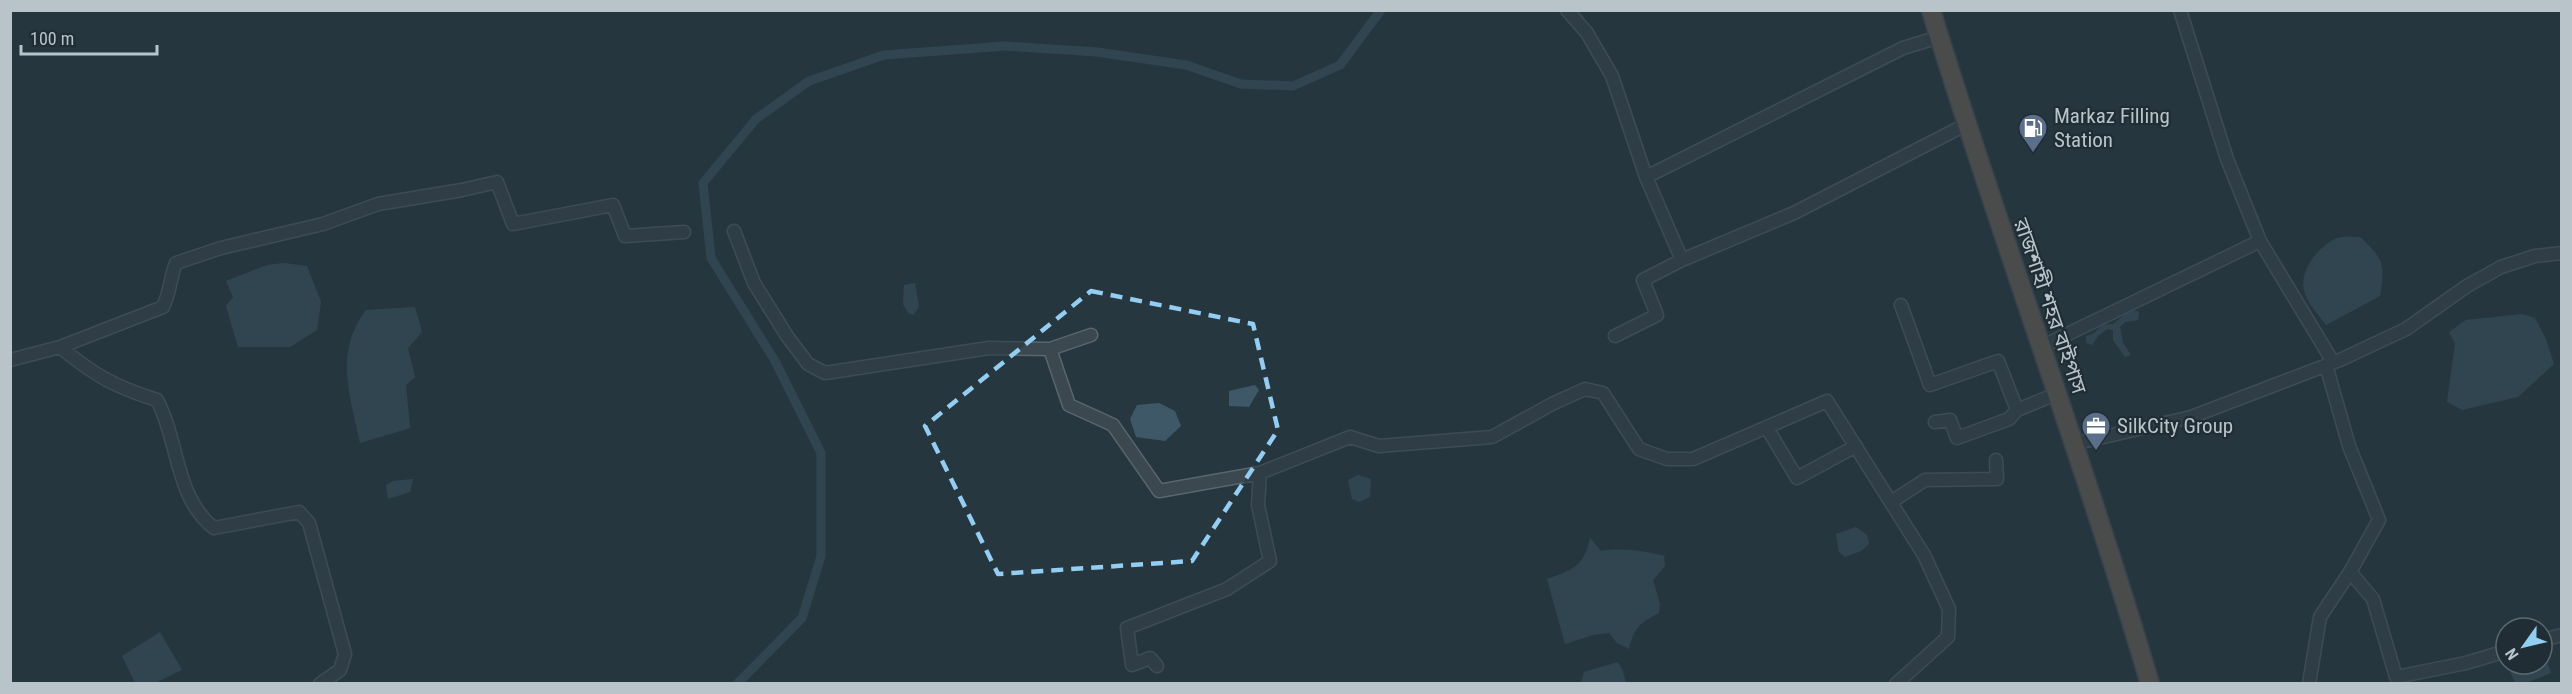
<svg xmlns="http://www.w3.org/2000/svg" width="2572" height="694" font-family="'Roboto Condensed','Noto Sans Bengali',sans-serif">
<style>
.water{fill:#3e5867}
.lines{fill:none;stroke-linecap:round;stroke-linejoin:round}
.canal{stroke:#3e5867;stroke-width:9}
.minor-casing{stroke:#59666d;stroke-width:15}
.highway-casing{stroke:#46535a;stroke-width:21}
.minor{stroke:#3b484f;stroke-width:12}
.highway{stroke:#756459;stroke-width:18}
.marked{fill:none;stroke:#94cdf2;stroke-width:4.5;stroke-dasharray:12 8;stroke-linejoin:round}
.labels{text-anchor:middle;stroke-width:4.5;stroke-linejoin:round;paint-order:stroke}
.poi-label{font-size:21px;fill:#b8c3ca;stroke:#202d34;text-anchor:start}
.street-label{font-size:21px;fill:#b8c3ca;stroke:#202d34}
</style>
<rect width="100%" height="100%" fill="#27373f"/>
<path class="water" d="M2360 237C2384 259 2385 265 2380 296L2326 325C2318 314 2307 303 2304 290 2299 270 2320 245 2337 238 2343 236 2353 237 2360 237Z
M284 263 307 266 321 302 317 330 290 347H238L226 306 233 297 226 281 267 265Z
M915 283 919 307 913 315 908 313 903 304 904 285Z
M415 307 422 332 408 348 415 377 406 385 410 428 360 443C350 396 334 352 366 310Z
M2132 309 2139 312 2138 320 2125 322 2120 327 2123 343 2131 355 2125 357 2113 340V330L2107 329 2098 336 2092 345 2086 343V336L2093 334 2103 325 2113 324Z
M2522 314 2535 318 2546 339 2554 364 2518 397 2462 410 2447 402 2455 344 2449 332 2466 320Z
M1255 385 1259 390 1249 407 1229 406V391Z
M1159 403 1175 411 1181 426 1165 441 1136 437 1130 419 1137 405Z
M1358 475 1371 479 1370 497 1359 502 1352 499 1348 480Z
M413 479 410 492 388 499 386 485 393 481Z
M1856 527 1867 535 1869 544 1861 551 1845 557 1839 552 1836 534Z
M1590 538 1601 551C1623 548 1642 550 1664 556L1665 566 1653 580 1660 604 1659 613C1640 623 1634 627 1629 649L1617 643 1609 633 1593 635 1565 644 1547 579C1571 571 1585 566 1590 538Z
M160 632 182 670 155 683H135L122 656Z
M2542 647 2551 673 2526 683H2515L2507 664H2542Z
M1618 662 1623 672 1626 683H1581L1584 672Z"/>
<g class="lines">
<path class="canal" d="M737 684 802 618 821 556V453L775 361 711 258 703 183 756 119 809 81 884 55 1005 46 1097 52 1186 65 1241 84 1293 86 1340 65 1381 10"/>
<g class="minor-casing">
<path id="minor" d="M1567 10 1587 33 1612 76 1646 177 1903 48 1939 37
M2180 10 2227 159 2260 241 2333 362
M1646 177 1682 260
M734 231 754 283 787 336 808 364 825 373 989 348 1050 349 1069 405 1113 425 1159 491 1260 473 1350 437 1379 446 1492 437 1554 403 1585 389 1603 393 1639 449 1667 459H1693L1827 401 1924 555 1949 609 1948 637 1896 684
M1901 305 1930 385 1998 361 2017 410 2056 394
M1615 336 1657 315 1643 280 1682 260 1794 213 1965 125
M60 347C94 375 115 387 157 400 179 441 175 498 214 528L299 512 309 523 345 654 340 670 320 684
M2041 347 2260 241
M1050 349 1091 335
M10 360 60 347 163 307C170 293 170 278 176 263L221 248 323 224 378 204 462 190 497 182 513 224 613 205 625 236 684 232
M2326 365 2349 446 2379 520 2350 572 2373 599 2396 677 2466 663 2506 651
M1935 422 1950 420 1957 438 2009 419 2017 410
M1767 428 1797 478 1856 446
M2073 444 2191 417 2340 360 2406 329 2467 286 2501 267 2535 256 2562 253
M1891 502 1925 480 1997 479 1996 460
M2542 640 2562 635
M1157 666 1150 658 1132 665 1127 628 1227 589 1270 561 1258 505 1260 473
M2309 684 2320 617 2350 572"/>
</g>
<g class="highway-casing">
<path id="highway" d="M1931 10C2000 236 2083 457 2150 684"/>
</g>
<use href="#minor" class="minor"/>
<use href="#highway" class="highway"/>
</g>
<path d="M0 0H2572V694H0ZM1091 291 1253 324 1278 430 1192 561 998 574 925 426Z" fill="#27373f" fill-opacity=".55" fill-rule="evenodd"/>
<path class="marked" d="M1091 291 1253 324 1278 430 1192 561 998 574 925 426Z"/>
<defs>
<g id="fuel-pin" transform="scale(1.5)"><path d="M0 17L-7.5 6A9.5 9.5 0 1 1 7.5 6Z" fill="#5c6f8a" stroke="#202d34"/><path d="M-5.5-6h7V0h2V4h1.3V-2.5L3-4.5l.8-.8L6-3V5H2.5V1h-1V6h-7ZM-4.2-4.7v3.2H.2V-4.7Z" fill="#fff"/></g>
<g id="office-pin" transform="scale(1.5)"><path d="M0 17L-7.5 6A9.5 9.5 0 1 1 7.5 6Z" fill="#5c6f8a" stroke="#202d34"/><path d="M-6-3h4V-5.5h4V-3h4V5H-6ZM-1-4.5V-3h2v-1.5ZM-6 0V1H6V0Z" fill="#fff"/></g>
</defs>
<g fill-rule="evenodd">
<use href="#fuel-pin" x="2033" y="128"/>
<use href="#office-pin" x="2096" y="426"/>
</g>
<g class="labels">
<g class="poi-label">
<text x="2054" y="123">Markaz Filling<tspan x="2054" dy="24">Station</tspan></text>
<text x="2117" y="433">SilkCity Group</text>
</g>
<g class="street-label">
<text transform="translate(2050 306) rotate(71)" y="7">রাজশাহী শহর বাইপাস</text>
</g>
</g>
<rect width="2572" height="694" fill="none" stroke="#b8c3ca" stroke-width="24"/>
<g transform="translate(2524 646) rotate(236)"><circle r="28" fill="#202d34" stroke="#5d6970" stroke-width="1.5"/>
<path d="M0-4.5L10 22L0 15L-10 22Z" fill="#94cdf2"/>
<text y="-9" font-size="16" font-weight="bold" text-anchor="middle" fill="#b8c3ca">N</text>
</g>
<path d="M21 45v9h136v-9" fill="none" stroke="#b8c3ca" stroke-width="3"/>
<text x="30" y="45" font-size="18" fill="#b8c3ca" stroke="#202d34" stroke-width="4.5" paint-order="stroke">100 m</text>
</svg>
